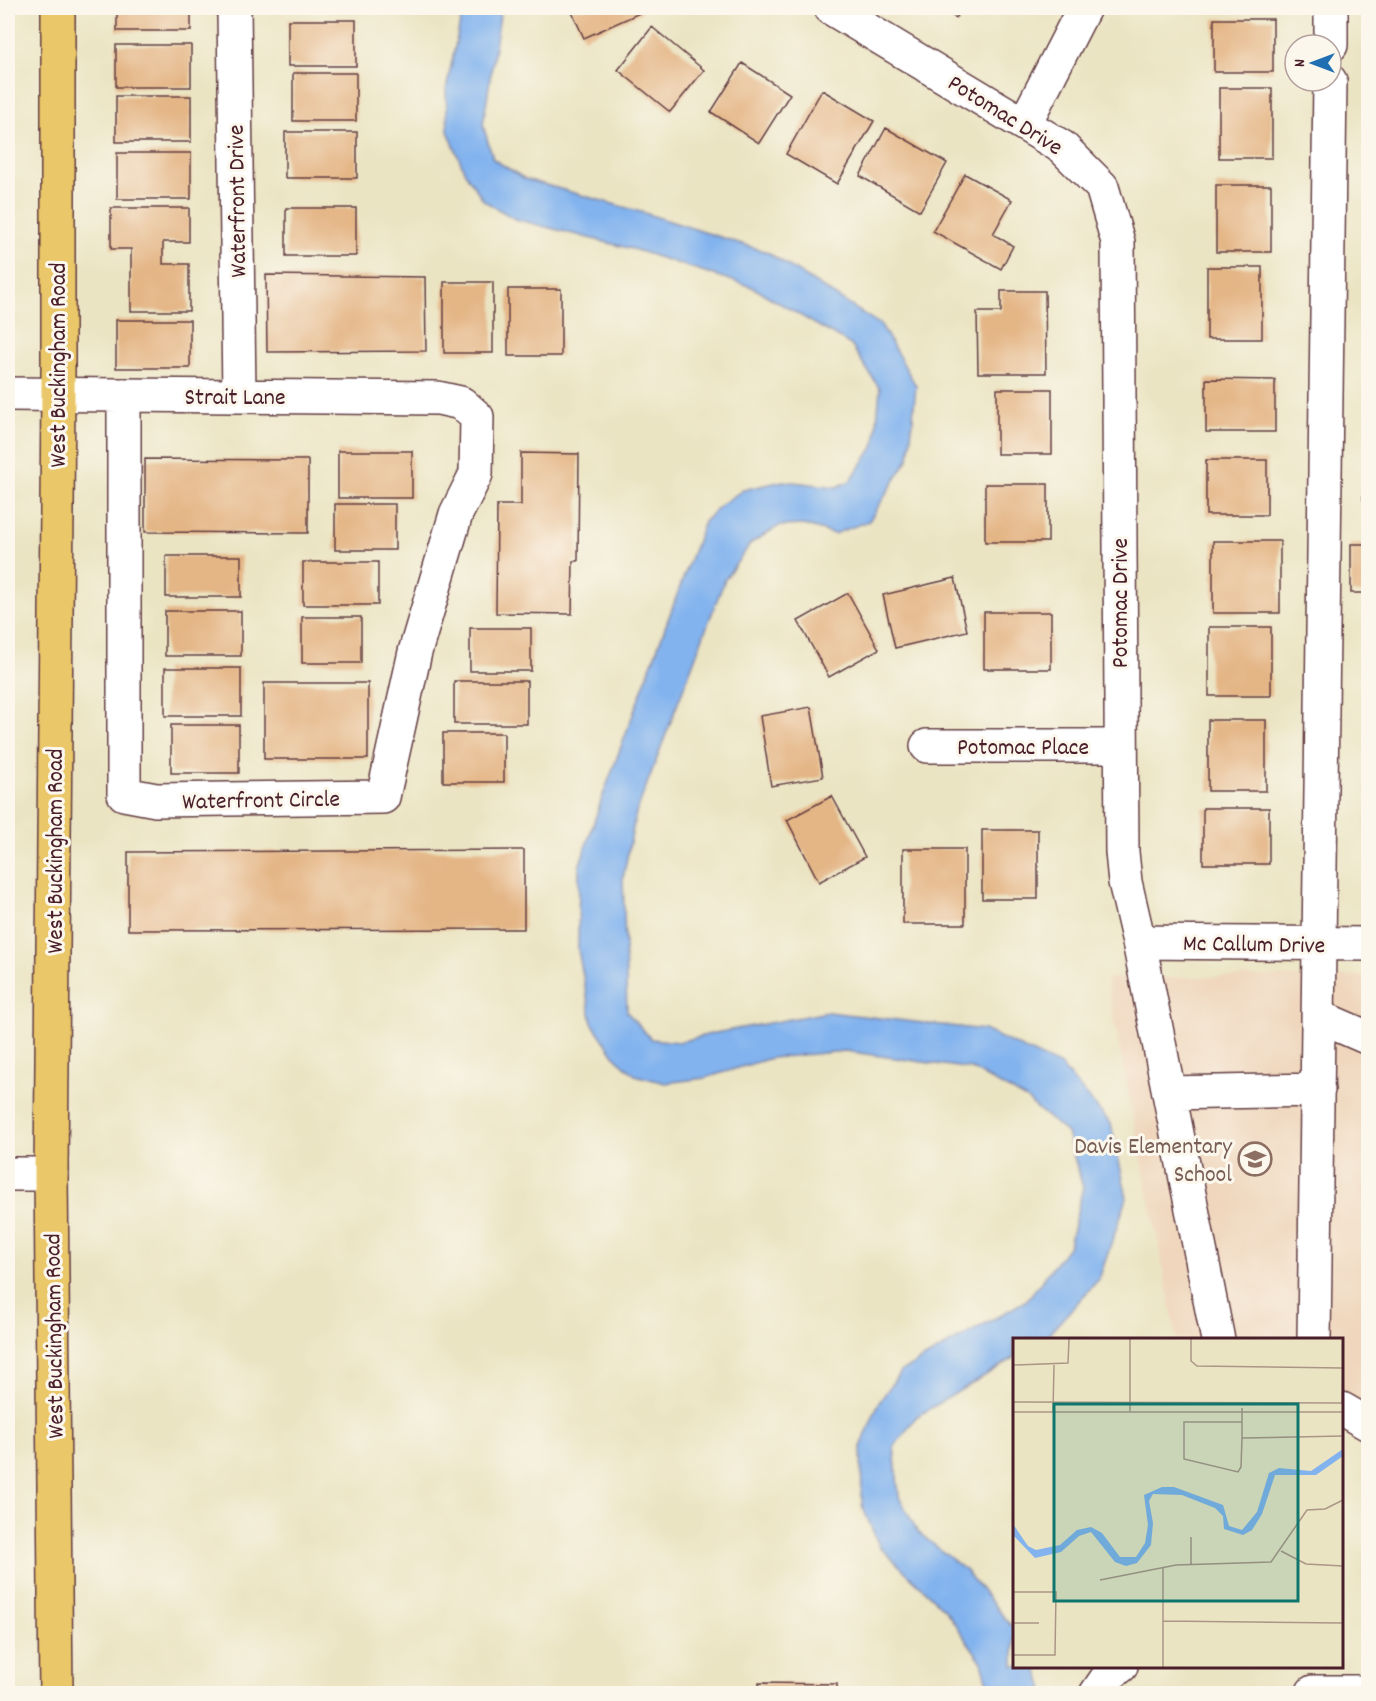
<svg xmlns="http://www.w3.org/2000/svg" width="1376" height="1701" font-family="Dekko,sans-serif">
<style>
.built{fill:#efd6bc}
.water{fill:#82b3ee;stroke:#66698c;stroke-width:1.5}
.building{fill:#e4b585}
.lines{fill:none;stroke-linecap:round;stroke-linejoin:round}
.minor-casing{stroke:#623d42;stroke-width:36}
.major-casing{stroke:#623d42;stroke-width:36}
.minor{stroke:#fff;stroke-width:33}
.major{stroke:#eac769;stroke-width:33}
.labels{text-anchor:middle;stroke-width:6;stroke-linejoin:round;paint-order:stroke}
.street-label{font-size:24px;fill:#4a1f2b;stroke:#fbf7ec}
.education-label{font-size:24px;fill:#785e54;stroke:#fbf7ec;text-anchor:end}
.inset-road{fill:none;stroke:#ab9586;stroke-width:1.5}
.view{fill:#0f766e;fill-opacity:0.15;stroke:#0f766e;stroke-width:3}
.inset-edge{fill:none;stroke:#4a1f2b;stroke-width:3}
</style>
<rect width="100%" height="100%" fill="#fbf7ec"/>
<filter id="ink" filterUnits="userSpaceOnUse"><feTurbulence type="fractalNoise" baseFrequency=".0167" numOctaves="2"/><feDisplacementMap in="SourceGraphic" scale="12" xChannelSelector="R" yChannelSelector="G"/><feConvolveMatrix kernelMatrix="1 2 1 2 8 2 1 2 1" color-interpolation-filters="sRGB"/></filter>
<filter id="wash" filterUnits="userSpaceOnUse"><feTurbulence type="fractalNoise" baseFrequency=".008" numOctaves="4" result="noise"/><feDisplacementMap in="SourceGraphic" scale="24" xChannelSelector="R" yChannelSelector="G"/><feGaussianBlur stdDeviation="1.35" result="paint"/><feColorMatrix in="noise" values="0 0 0 0 0 0 0 0 0 0 0 0 0 0 0 0 0 1.4 0 .05"/><feComposite in="paint" operator="in"/></filter>
<g filter="url(#wash)">
<rect width="100%" height="100%" fill="#ebe4c3"/>
<path class="built" d="M1368 976V1445L1342 1434V1340L1177 1339 1106 978Z"/>
<path class="water" d="M463 8H501L483 125 493 159 525 179 641 212 767 252 881 325 916 386 909 458 869 521 834 534 803 525 779 526 751 543 725 579 636 813 623 878 627 1012 651 1039 679 1042 715 1033 828 1012 984 1030 1061 1066 1111 1124 1127 1198 1099 1279 1044 1339 1014 1340V1358L916 1417 894 1447 899 1497 918 1532 964 1569 1014 1629V1666L1037 1667 1045 1693H991L982 1662 945 1610 879 1546 862 1505 861 1447 878 1404 900 1372 1027 1300 1069 1246 1083 1187 1067 1133 1026 1099 972 1069 845 1051 771 1058 705 1078 665 1083 635 1075 616 1058 592 1023 578 950 579 867 601 801 704 522 722 504 743 490 783 481 837 487 850 481 875 445 880 389 851 345 752 287 636 250 515 219 484 201 465 173 448 131 446 90Z"/>
<g id="blocks">
<path class="building" d="M117 8H191V31H117Z
M570 8H640L642 12 584 38Z
M939 8H963L956 18Z
M1214 19H1273V72H1214Z
M288 20H356V66H288Z
M652 27 704 70 670 112 618 70Z
M116 45H191V87H116Z
M742 63 790 94 759 143 711 112Z
M293 73H356V121H293Z
M1219 88H1272V158H1219Z
M822 90 874 121 837 184 786 154Z
M116 96H191V142H116Z
M886 128 947 163 920 211 860 176Z
M285 132H357V178H285Z
M117 153H191V199H117Z
M965 174 1012 200 993 234 1013 246 1001 269 933 231Z
M1216 185H1271V252H1216Z
M111 208H189V242H163V264H189V311H131V249H111Z
M286 208H356V256H286Z
M1207 267H1262V339H1207Z
M266 275 425 277 426 351 267 352Z
M444 282H493V353H444Z
M508 289H561V356H508Z
M1001 291H1045L1046 373H978L977 312H1001Z
M116 320H190V368H116Z
M1206 379 1275 380V432H1206Z
M997 389H1052V454H997Z
M338 451H412V498H338Z
M521 453 579 454 578 561H573L572 614 496 613 497 505H521Z
M145 459 308 460V533L145 532Z
M1363 459H1368V500H1363Z
M1206 460H1267V515H1206Z
M985 484H1048V542H985Z
M335 504H395V550H335Z
M1213 541H1280V613H1213Z
M1351 544H1368V593H1351Z
M166 556H241V597H166Z
M303 562H378V605H303Z
M955 578 967 631 895 648 883 595Z
M848 593 879 649 829 677 798 621Z
M165 611H241V656H165Z
M984 612H1051V669H984Z
M302 617H361V663H302Z
M1209 627H1271V696H1209Z
M470 628H531V671H470Z
M165 668H241V716H165Z
M454 681H527V724H454Z
M264 683H368V759H264Z
M811 707 823 777 771 786 760 716Z
M1208 720H1266V791H1208Z
M1366 722H1368V794H1366Z
M171 725H239V773H171Z
M443 733H504V782H443Z
M832 796 865 857 819 882 787 820Z
M1203 808H1269V864H1203Z
M1366 813H1368V877H1366Z
M982 830H1038V899H982Z
M903 849H965V924H903Z
M524 850V929L128 930V852Z
M1365 1189H1368V1228H1365Z
M1365 1291H1368V1327H1364Z
M759 1683 837 1684V1694H759Z"/>
</g>
</g>
<g filter="url(#ink)">
<use href="#blocks" fill-opacity="0" stroke="#623d42" stroke-width="1.5"/>
<g class="lines">
<g class="minor-casing">
<path id="minor" d="M234 8 239 395
M831 8 1062 147 1102 187 1118 242 1122 852 1125 882 1139 942 1218 1340
M1331 45V8
M1025 123 1084 8
M8 394 438 398 461 403 477 417 476 474 456 514 415 652 383 797 156 800 124 794V395
M927 746H1120
M1139 942 1368 944
M1320 1017 1368 1038
M1169 1093 1318 1090
M8 1174H51
M1314 1340 1330 81
M1342 1409 1368 1424
M1313 1692H1368
M1096 1694 1109 1675 1121 1666"/>
</g>
<g class="major-casing">
<path id="major" d="M56 1694 51 1174 58 395V8"/>
</g>
<use href="#minor" class="minor"/>
<use href="#major" class="major"/>
</g>
</g>
<defs>
<g id="school-ring" transform="scale(1.725)"><circle r="9.5" fill="#fbf7ec" stroke="#8d6e63" stroke-width="1.5"/><path d="M0-5L7-2L0 1L-7-2ZM-4 1L0 2.5L4 1V4Q0 6-4 4Z" fill="#8d6e63"/></g>
</defs>
<g fill-rule="evenodd">
<use href="#school-ring" x="1255" y="1159"/>
</g>
<g class="labels">
<g class="street-label">
<text transform="translate(1006 114) rotate(32)" y="8">Potomac Drive</text>
<text transform="translate(236 201) rotate(-91)" y="8">Waterfront Drive</text>
<text transform="translate(57 365) rotate(-90)" y="8">West Buckingham Road</text>
<text x="235" y="404">Strait Lane</text>
<text transform="translate(1119 603) rotate(-90)" y="8">Potomac Drive</text>
<text x="1023" y="754">Potomac Place</text>
<text transform="translate(261 799) rotate(-1)" y="8">Waterfront Circle</text>
<text transform="translate(54 851) rotate(-90)" y="8">West Buckingham Road</text>
<text transform="translate(1254 943) rotate(1)" y="8">Mc Callum Drive</text>
<text transform="translate(53 1336) rotate(-91)" y="8">West Buckingham Road</text>
</g>
<g class="education-label">
<text x="1232" y="1153">Davis Elementary<tspan x="1232" dy="28">School</tspan></text>
</g>
</g>
<g transform="translate(1013 1338)">
<rect width="330" height="330" fill="#ebe4c3"/>
<path d="M330 111V118L303 137H262L249 176 239 192 230 197 211 191 210 178 202 170 169 157 140 156 136 163 140 185 138 207 124 225 113 228 102 224 78 194 66 198 48 214 22 220 0 197V186L15 208 23 212 47 207 64 192 78 189 89 195 107 219H123L132 205 135 187 131 157 149 149H161L210 167 216 188 229 192 244 174 256 135 266 130 298 133Z" fill="#82b3ee"/>
<path class="inset-road" d="M178 1V23L184 28 329 30M0 27 55 25 56 1M0 64 330 65M329 65 330 26M117 73V1M0 74H330M40 74 41 27M229 84H171V121L225 134 228 129 229 100V70M229 100 330 98M178 199V227M268 213 293 226 330 228M87 242 163 227 258 224 294 172 312 171 330 162M0 254H43L42 317H0M150 283 330 285M0 285H26M150 329V229"/>
<path class="view" d="M41 66H285V263H41Z"/>
<rect width="330" height="330" class="inset-edge"/>
</g>
<rect width="1376" height="1701" fill="none" stroke="#fbf7ec" stroke-width="30"/>
<g transform="translate(1313 63) rotate(270)"><circle r="28" fill="#fbf7ec" stroke="#b4a19f" stroke-width="1.5"/>
<path d="M0-4.5L10 22L0 15L-10 22Z" fill="#1f6fb2"/>
<text y="-9" font-size="16" font-weight="bold" text-anchor="middle" fill="#4a1f2b">N</text>
</g>
</svg>
